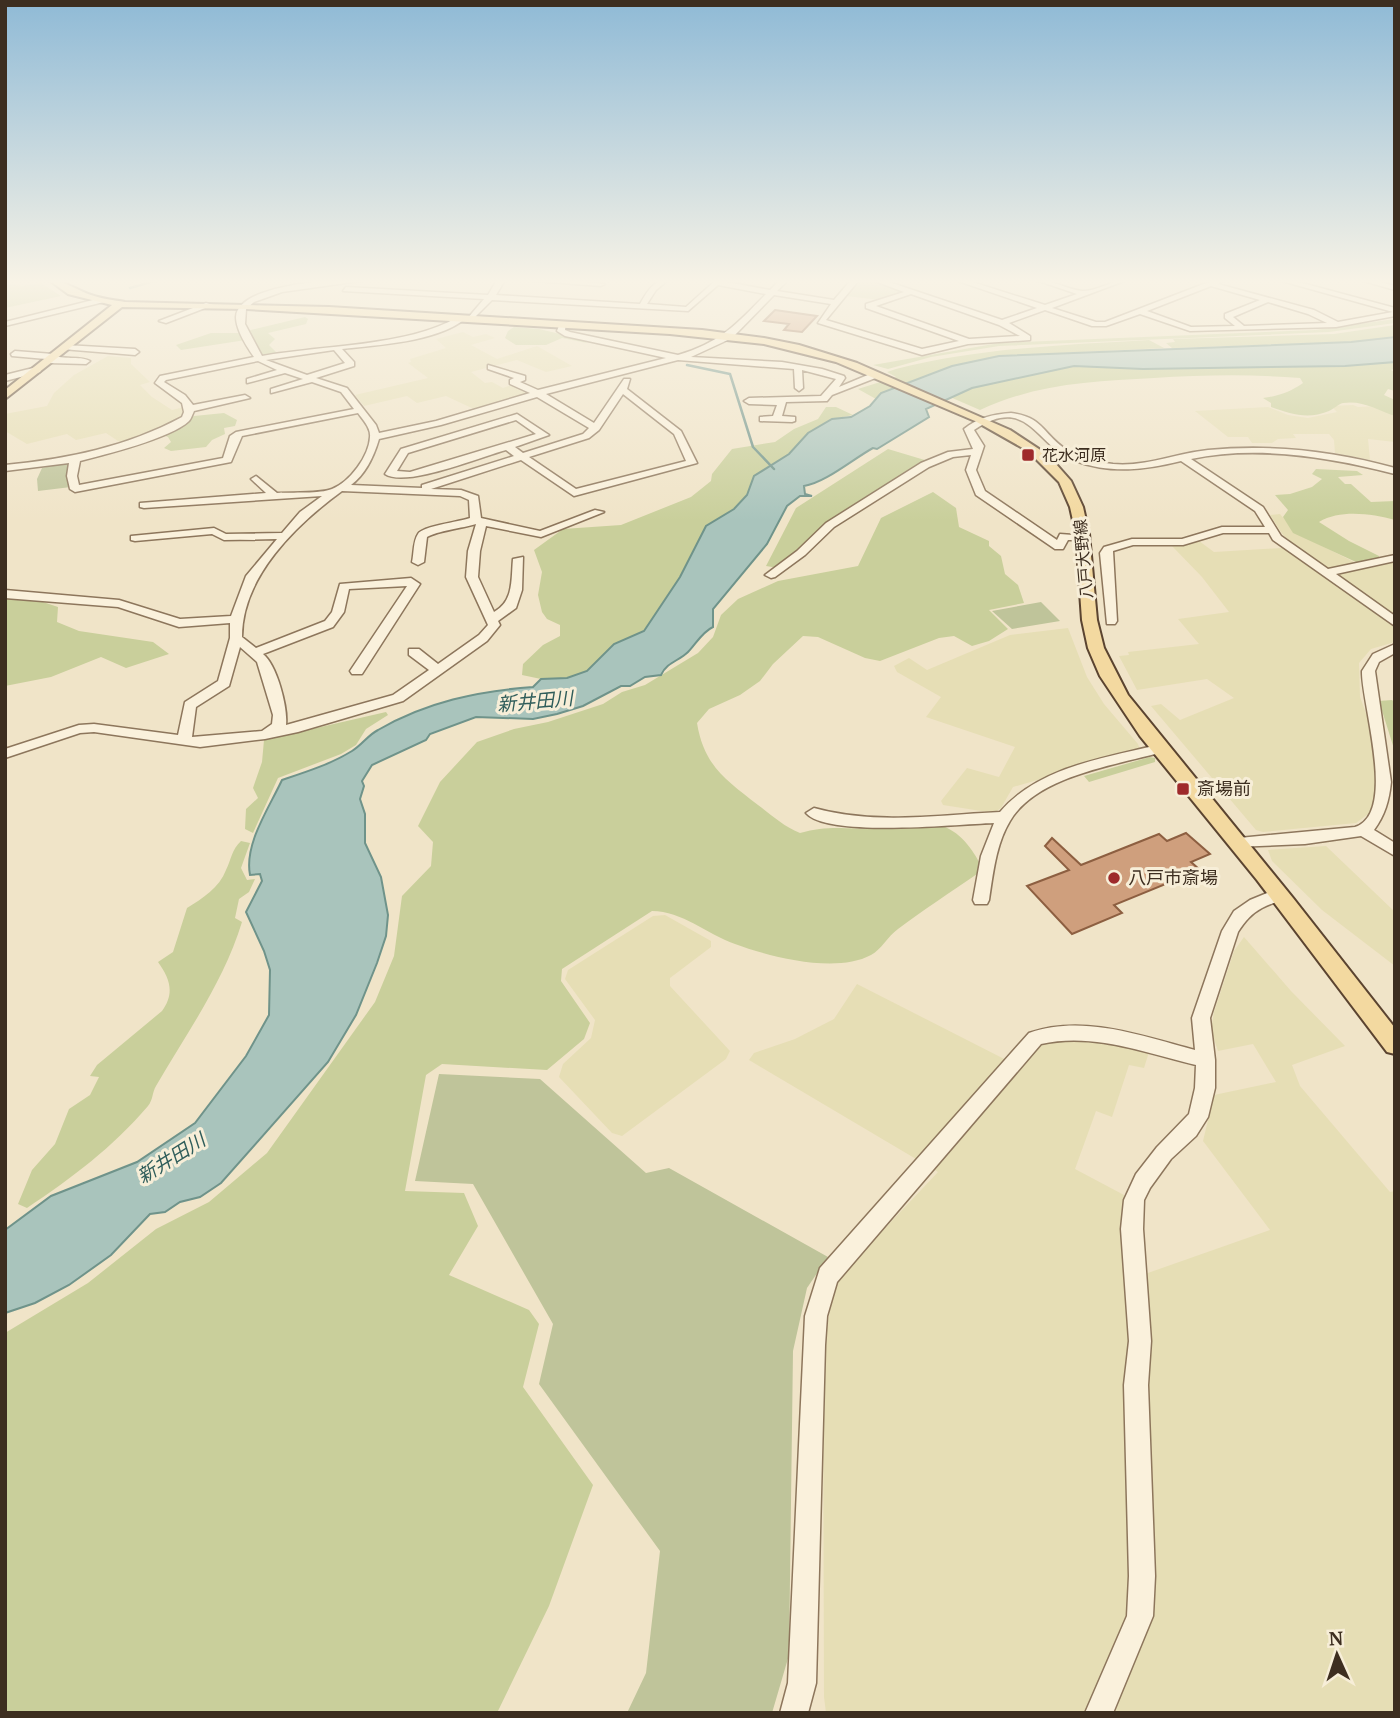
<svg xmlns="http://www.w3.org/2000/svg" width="1400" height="1718" font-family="'PT Serif','Noto Sans JP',serif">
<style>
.farmland{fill:#e6deb5}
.green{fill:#c9cf9b}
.cemetery{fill:#bfc49a}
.water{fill:#a9c4bc;stroke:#6f938a;stroke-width:2}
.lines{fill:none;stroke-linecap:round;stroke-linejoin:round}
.stream{stroke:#6f938a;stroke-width:2.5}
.building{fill:#cf9f7d;stroke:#8d5f41;stroke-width:2}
.minor-casing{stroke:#8d765c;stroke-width:3}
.major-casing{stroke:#5b4430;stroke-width:4}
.minor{fill:#faf1dc;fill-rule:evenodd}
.major{fill:#f3d9a0;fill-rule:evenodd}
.poi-dot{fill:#9e2a2b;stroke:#f7eed8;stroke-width:2.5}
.labels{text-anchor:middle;stroke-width:6;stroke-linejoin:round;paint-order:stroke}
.far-poi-label{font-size:16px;fill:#3d2e20;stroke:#f7eed8;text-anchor:start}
.far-street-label{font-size:16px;fill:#3d2e20;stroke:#f7eed8}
.poi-label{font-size:18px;fill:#3d2e20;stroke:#f7eed8;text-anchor:start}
.water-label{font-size:19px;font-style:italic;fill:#2f5d5a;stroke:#f7eed8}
</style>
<rect width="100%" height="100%" fill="#f0e4c8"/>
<path class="farmland" d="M463 332 473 337 486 334 495 338 471 345 497 359 537 346 572 366 546 372 517 360 471 372 485 383 492 382 503 388 514 384 533 393 476 410 446 396 417 403 407 396 364 406 355 395 428 378 408 363 411 362 410 359 446 348 436 339Z
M108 356 131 358V364L150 382 140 385 152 397 172 410 184 407 183 417 124 445 106 433 76 440 67 434 27 444 5 431V414L47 406 54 393 74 375Z
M1353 405 1358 407 1378 406 1395 416V442L1368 439 1370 460 1335 453 1334 440 1329 434H1293L1296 438 1278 439 1272 443H1252L1248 437H1228L1195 411 1268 407 1288 415 1308 418 1337 412 1331 406Z
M1280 514 1296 533 1356 563 1370 568 1395 562V642L1371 649 1359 663 1360 697 1381 754 1380 790 1371 812 1356 823 1263 832 1256 830 1151 706 1161 704 1180 720 1234 698 1207 679 1137 690 1119 656 1129 655 1128 652 1199 644 1178 619 1229 612 1202 577 1172 546 1199 541 1214 552 1297 547 1283 535 1270 515Z
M1068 628 1087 677 1104 704 1138 744 1140 750 1013 787 1001 808 994 813 943 805 941 801 967 768 999 777 1015 747 926 717 941 697 897 672 894 666 909 658 927 670 1010 635Z
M1326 846 1395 912V966L1322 910 1272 861 1268 850Z
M665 915 711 941V947L670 978V986L730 1051 726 1059 622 1136 612 1133 559 1077 563 1064 591 1038 595 1020 565 979 568 970 653 916Z
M1244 937 1291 991 1345 1046 1292 1065 1300 1086 1390 1192 1395 1191V1713H826L824 1697 823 1348 833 1295 838 1278 938 1172 749 1060 754 1053 795 1039 834 1019 857 984 1020 1067 1042 1045 1054 1040 1080 1038 1105 1041 1149 1052 1144 1068 1129 1065 1112 1117 1096 1111 1075 1169 1124 1195 1126 1268 1145 1274 1270 1230 1203 1141 1214 1095 1276 1082 1253 1044 1218 1051 1211 1030 1214 1012 1234 951Z"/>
<path class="green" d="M859 280H873L905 292 880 300 846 296Z
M41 283 61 296 5 308V284L23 286Z
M305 317 308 319 306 324 268 333 275 339 269 345 278 354 262 357 252 339 181 350 176 345 211 333H238Z
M1395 319V323L1329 332 999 346 931 357 888 369 873 365 999 343 1315 330Z
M1395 325V337L1351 342 1172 348 1166 343 1175 342 1173 339 1334 334Z
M514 327 539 329 582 339 587 343 562 338 546 345H516L505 338 508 331Z
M1149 340 1164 348 999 356 952 366 881 393 876 399 858 389 896 377 887 372 896 369C980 348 1063 345 1149 340Z
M1395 362V369L1391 370 1395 372V391L1388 389 1384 395 1395 400V416C1377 410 1363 400 1343 403 1338 404 1334 409 1329 411 1307 420 1292 414 1271 407V403L1263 398C1279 396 1290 392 1303 383L1300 378C1251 374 1203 375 1154 378 1093 381 1035 384 980 410L950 397 972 388 1074 366 1143 369 1345 366Z
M826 407H836L853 415 832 419 808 433 789 454 754 476 747 495 734 509 706 526 680 577 644 631 614 644 587 671 567 678 541 679 522 675 523 664 543 645 560 636V625L547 619 542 612 538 595 542 572 534 550 563 529 621 525 691 497 711 481 712 474 732 449 775 442 794 429 818 419Z
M224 413 237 420 235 426 224 428 225 434 212 440 206 447 171 451 164 448 171 442 168 437 161 434 194 416Z
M888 449 928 461 827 524 778 568 766 566 796 508Z
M1316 469 1357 471 1363 475 1338 477 1345 484H1351L1371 502 1395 501V520C1372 514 1341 509 1319 522L1349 541 1379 556V559L1366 563 1356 562 1293 533 1283 517 1288 510 1275 495 1290 494 1312 487 1322 479 1312 474Z
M933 492 956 508 959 527 989 541V546L1001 556 1005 574 1018 585 1024 603 989 610 1008 629 989 641 972 646 954 636 939 638 880 661 865 658 818 637 803 636 773 664 760 681 740 695 709 709 697 723C704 766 726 780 758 805 773 816 783 826 800 833 828 825 846 829 875 829 895 829 919 819 939 825 959 830 973 849 981 866L977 874C951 892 923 910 898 929 888 936 881 950 871 955 836 974 770 957 735 944 707 934 682 911 652 911L562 969 561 981 590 1023 584 1039 547 1070 442 1064 426 1075 405 1191 464 1193 478 1226 449 1275 529 1310 539 1324 523 1387 593 1485 549 1606 497 1713H5V1333L88 1283 156 1229 209 1202 267 1153 375 1002 394 956 402 896 431 866 433 842 418 826 440 782 477 742 514 729 548 722 603 704 622 692 645 685 698 653 713 637 721 615 738 599 778 581 858 566 881 518Z
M5 599 37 600 58 607 57 622 79 631 153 642 169 654 126 668 101 657 51 677 5 686Z
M1392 700 1395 703V752L1379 701Z
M386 712 388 715 366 729 356 745 341 754 278 778 253 833 245 829 246 809 258 798 253 788 262 762 264 740Z
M1150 757 1155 758V762L1089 782 1084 776Z
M241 841 250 843 241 868 247 880 255 879 249 892 239 899 235 918 242 922C224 981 187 1033 156 1086 152 1093 153 1100 148 1106 113 1147 72 1178 27 1208L18 1204 32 1170 55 1144 69 1109 90 1095 99 1077 90 1076 97 1065 162 1011C175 993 170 979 158 962L173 952 187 908C203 898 219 888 226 870 231 860 232 849 241 841Z"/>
<path class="cemetery" d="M72 462 71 487 38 491 37 479 42 468Z
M1041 602 1060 621 1012 629 992 611Z
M439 1074 540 1079 646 1173 669 1168 828 1257 807 1288 793 1351 789 1655 772 1713H627L646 1673 660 1551 539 1384 553 1324 473 1184 415 1181Z"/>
<path class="water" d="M1395 337V362L1345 366 1143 369 1074 366 972 388 926 409 929 417 877 449 873 448C853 459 825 483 804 486L805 494 812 496H800L787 506 767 544 713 609V627C702 632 696 644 688 652 679 661 667 662 661 675L645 677 630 686H621L583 706 557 714 533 719 476 717 430 734 426 740 372 765 362 781 364 786 360 799 365 814V843L381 877 388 915 386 936 377 963 356 1015 328 1062 221 1183 200 1197 180 1202 165 1212 150 1214 111 1255 69 1285 35 1303 5 1313V1230L51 1196 137 1162 195 1123 246 1056 269 1015 270 970 264 951 246 912 262 881 260 874 250 875C244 844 269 808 282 780 306 772 331 764 352 751 362 745 368 735 378 730 426 702 478 691 533 687L541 679 567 678 587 671 614 644 644 631 680 577 706 526 734 509 747 495 754 476 789 454 808 433 832 419 851 417 870 406 881 393 952 366 999 356 1351 342Z"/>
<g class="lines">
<path class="stream" d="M130 288 158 280
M687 365 730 374 753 447 774 469"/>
</g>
<path class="building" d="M775 310 817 316 802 332 784 330 789 324 764 321Z
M1186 833 1210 854 1191 862 1200 870 1114 905 1122 913 1072 934 1027 886 1069 870 1045 846 1052 838 1081 865 1159 834 1167 841Z"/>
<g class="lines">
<g class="minor-casing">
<path id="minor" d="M334 280H367L282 292 254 302 246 309 245 324 262 356C321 345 407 347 458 317L465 319C436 342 378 345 342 349L354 362V366L316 378 347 388 376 425 379 433 436 421 530 393 510 384V380L514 378 488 369V365L525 376V380L520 382 538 390 666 358 565 336 557 331 560 323H566L565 330 570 332 678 355C720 343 737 324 766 294L718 285 688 311 492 300 471 321 467 319 484 299 343 291 346 287 488 295 497 280H505L496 295 640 304C647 292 653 280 668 280L656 290 647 304 686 307 716 280 770 290 780 280H788L777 291 834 300 851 280H859L826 320 922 349 959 341 866 308V304L904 292 872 280H883L1002 320 1037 308 955 280H966L1045 305 1077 294 1036 280C1053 280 1066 289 1082 291 1096 292 1112 280 1127 280L1052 308 1096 322H1105L1214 280H1225L1218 284 1314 310 1338 322 1393 312 1278 280H1291L1395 308V316L1336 327 1190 331 1140 314 1106 326H1092L1045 310 1009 323 1030 336V340L968 344 922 355 818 323 831 304 774 295 732 338 691 357 782 362 822 369 844 376 845 378 839 387 875 372 879 375 878 377 832 395 827 401 786 402 782 416 795 417V421L792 422 760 421V417L773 416 777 405 749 404 744 401 749 398 821 396 836 379 802 370 803 388 799 391 795 388 794 369 678 360 546 394 594 423 624 379H630L627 389 681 431 697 463 574 496 521 460 431 489 461 490 478 496 481 518 540 531 595 510 604 512 541 537 486 526 480 551 478 577 494 612C514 601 511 580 513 559L523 557 522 590 516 608 498 621 500 625 487 641 403 701 298 732 265 739 200 747 94 732 80 733 5 758V749L79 725 94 724 178 735 185 702 218 681 230 638V623L179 627 118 607 5 598V590L119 600 180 619 231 616 246 576 277 539 224 540 212 534 135 541 131 540V536L214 528 226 534 282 533 300 512 322 496 144 508 140 507V503L266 493 251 479 256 476 277 493C292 492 320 494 332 489 350 482 369 456 370 437 371 428 363 420 358 413L242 436 231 462 75 492 70 489 67 476 69 463 5 471V465C68 459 126 447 182 417L184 412 182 403 155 383 160 376 254 357C247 347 236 330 236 317 237 288 313 282 334 280ZM1211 286 1260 300 1225 314V318L1235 326 1191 327 1147 311ZM911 294 999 325 1020 336 969 339 876 306ZM1268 302 1308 314 1327 323 1244 326 1233 317ZM334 350 345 363 307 375 266 360ZM258 361 277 370 247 379V383L285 373 303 379 271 389V393L312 382 341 392 354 409 236 432 230 436 223 458 79 485 77 476 80 461C104 455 172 438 189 421 191 419 193 413 194 411L250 398 245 395 193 405 185 395 164 382 166 380ZM623 394 674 434 686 461 576 489 529 457 589 438 599 430ZM537 397 589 428 583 434 523 453 515 447 549 435 517 414 401 449 385 474C406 488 480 457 506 450L514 456 422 485V488L351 485C365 475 374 456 379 439L441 425ZM516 420 536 434 410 472 397 471 408 453ZM342 491 460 496 469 500 470 518C459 522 422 526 418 534 413 541 414 554 412 562L418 565 424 562 427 537C437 531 463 528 476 524L468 551 466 577 488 625 479 635 438 664 419 649H409V655L429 670 393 695 286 725C288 708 277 665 263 654L333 627 344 612 349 589 407 586 350 671 352 674H362L420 584 411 578 340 584 332 612 325 621 256 648 242 637C242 576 297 524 342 491ZM240 647 257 662 273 715 272 724 262 731 192 737 196 707 229 686Z
M522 280H568L605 284 601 286Z
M1360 280H1373L1395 286V290Z
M101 298 104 302 5 326V322Z
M206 303 213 305 166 323 159 321Z
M65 345 135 349 139 352 135 355 62 349V345Z
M15 351 53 354C62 361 79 355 90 361L86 364 49 363 46 359 12 356 11 354Z
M37 367 41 370 40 372 5 381V375Z
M1011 413C1044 417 1043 435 1067 450 1081 459 1097 462 1113 464 1147 467 1176 453 1208 450 1271 444 1334 451 1395 468V474C1330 457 1257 445 1191 459L1263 507 1281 536 1328 569 1395 555V561L1336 574 1395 616V626L1273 540 1269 533H1223L1183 545H1133L1113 551 1117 621 1115 624H1107L1100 553 1104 547 1132 539H1182L1222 527H1265L1255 511 1181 461C1145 470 1111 474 1075 461 1036 447 1029 393 974 430L984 446 976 470 985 491 1057 540 1060 534 1087 536V540H1068L1063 549H1055L976 495 966 470 971 455 953 457 929 467 834 527 805 555 775 577 771 578 765 575 797 551 826 523 921 463 948 452 973 449 964 429C977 418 994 414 1011 413Z
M1395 644V653L1379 662 1375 671 1391 782C1389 801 1385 815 1374 830L1395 843V856L1361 836 1305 844 1234 847 1231 843 1234 839 1239 838 1355 827C1398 813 1361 703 1362 671L1373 654Z
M1161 744 1168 748 1166 751C1118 765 1037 775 1010 821 996 844 993 874 989 900L987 904H975L973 900 981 856 994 823C959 824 827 838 806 813L814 808C874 825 938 815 1000 812 1039 766 1106 758 1161 744Z
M1279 888 1285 890 1287 894C1281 902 1271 903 1262 908 1251 914 1245 921 1238 932L1210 1018 1215 1060V1088L1208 1117 1196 1136 1171 1159 1150 1188 1144 1200 1143 1229 1151 1341 1148 1385 1155 1576 1153 1616 1113 1713H1085L1127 1616 1129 1576 1124 1385 1129 1341 1121 1229 1124 1200 1136 1174 1157 1147 1189 1114 1195 1088 1196 1065C1146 1053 1093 1032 1041 1044L837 1282 827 1316 825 1345 816 1683 808 1713H780L788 1683 805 1316 820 1268 1029 1033C1083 1014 1142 1036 1195 1050L1192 1018 1222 931 1234 911 1250 900Z"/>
</g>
<g class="major-casing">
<path id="major" d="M49 280C64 280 76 290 91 295 102 299 114 300 125 302L329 307 702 330 764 338 799 345 857 363 1010 430 1048 455 1071 481 1083 507 1089 534 1097 620 1104 648 1128 695 1293 898 1395 1028V1054L1387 1052 1257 880 1140 736 1100 676 1088 648 1082 620 1076 534 1070 507 1059 482 1028 451 975 421 836 362 764 344 670 334 247 309 122 307 5 399V390L112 305 68 294Z"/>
</g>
<use href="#minor" class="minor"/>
<use href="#major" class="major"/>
</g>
<linearGradient id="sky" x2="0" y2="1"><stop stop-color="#8fbad6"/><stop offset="0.54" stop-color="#f8f3e6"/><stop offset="1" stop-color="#f8f3e6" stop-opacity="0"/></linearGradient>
<rect width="1400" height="521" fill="url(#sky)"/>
<g class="poi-dot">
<rect x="1021" y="448" width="14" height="14" rx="3.5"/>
<rect x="1176" y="782" width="14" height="14" rx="3.5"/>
<circle cx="1114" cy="878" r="7"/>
</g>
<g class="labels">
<g class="far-poi-label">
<text x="1042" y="461">花水河原</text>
</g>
<g class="far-street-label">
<text transform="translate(1083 559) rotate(-95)" y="6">八戸大野線</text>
</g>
<g class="poi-label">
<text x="1197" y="795">斎場前</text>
<text x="1128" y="884">八戸市斎場</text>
</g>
<g class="water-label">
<text transform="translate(535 701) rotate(-5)" y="7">新井田川</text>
<text transform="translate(171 1158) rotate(-32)" y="7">新井田川</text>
</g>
</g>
<rect width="1400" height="1718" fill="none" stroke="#3d2e20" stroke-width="14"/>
<g transform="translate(1337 1655) rotate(357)" stroke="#f7eed8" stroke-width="5" paint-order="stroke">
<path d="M0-5L12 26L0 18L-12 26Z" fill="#3d2e20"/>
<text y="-10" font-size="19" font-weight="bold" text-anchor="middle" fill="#3d2e20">N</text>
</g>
</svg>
